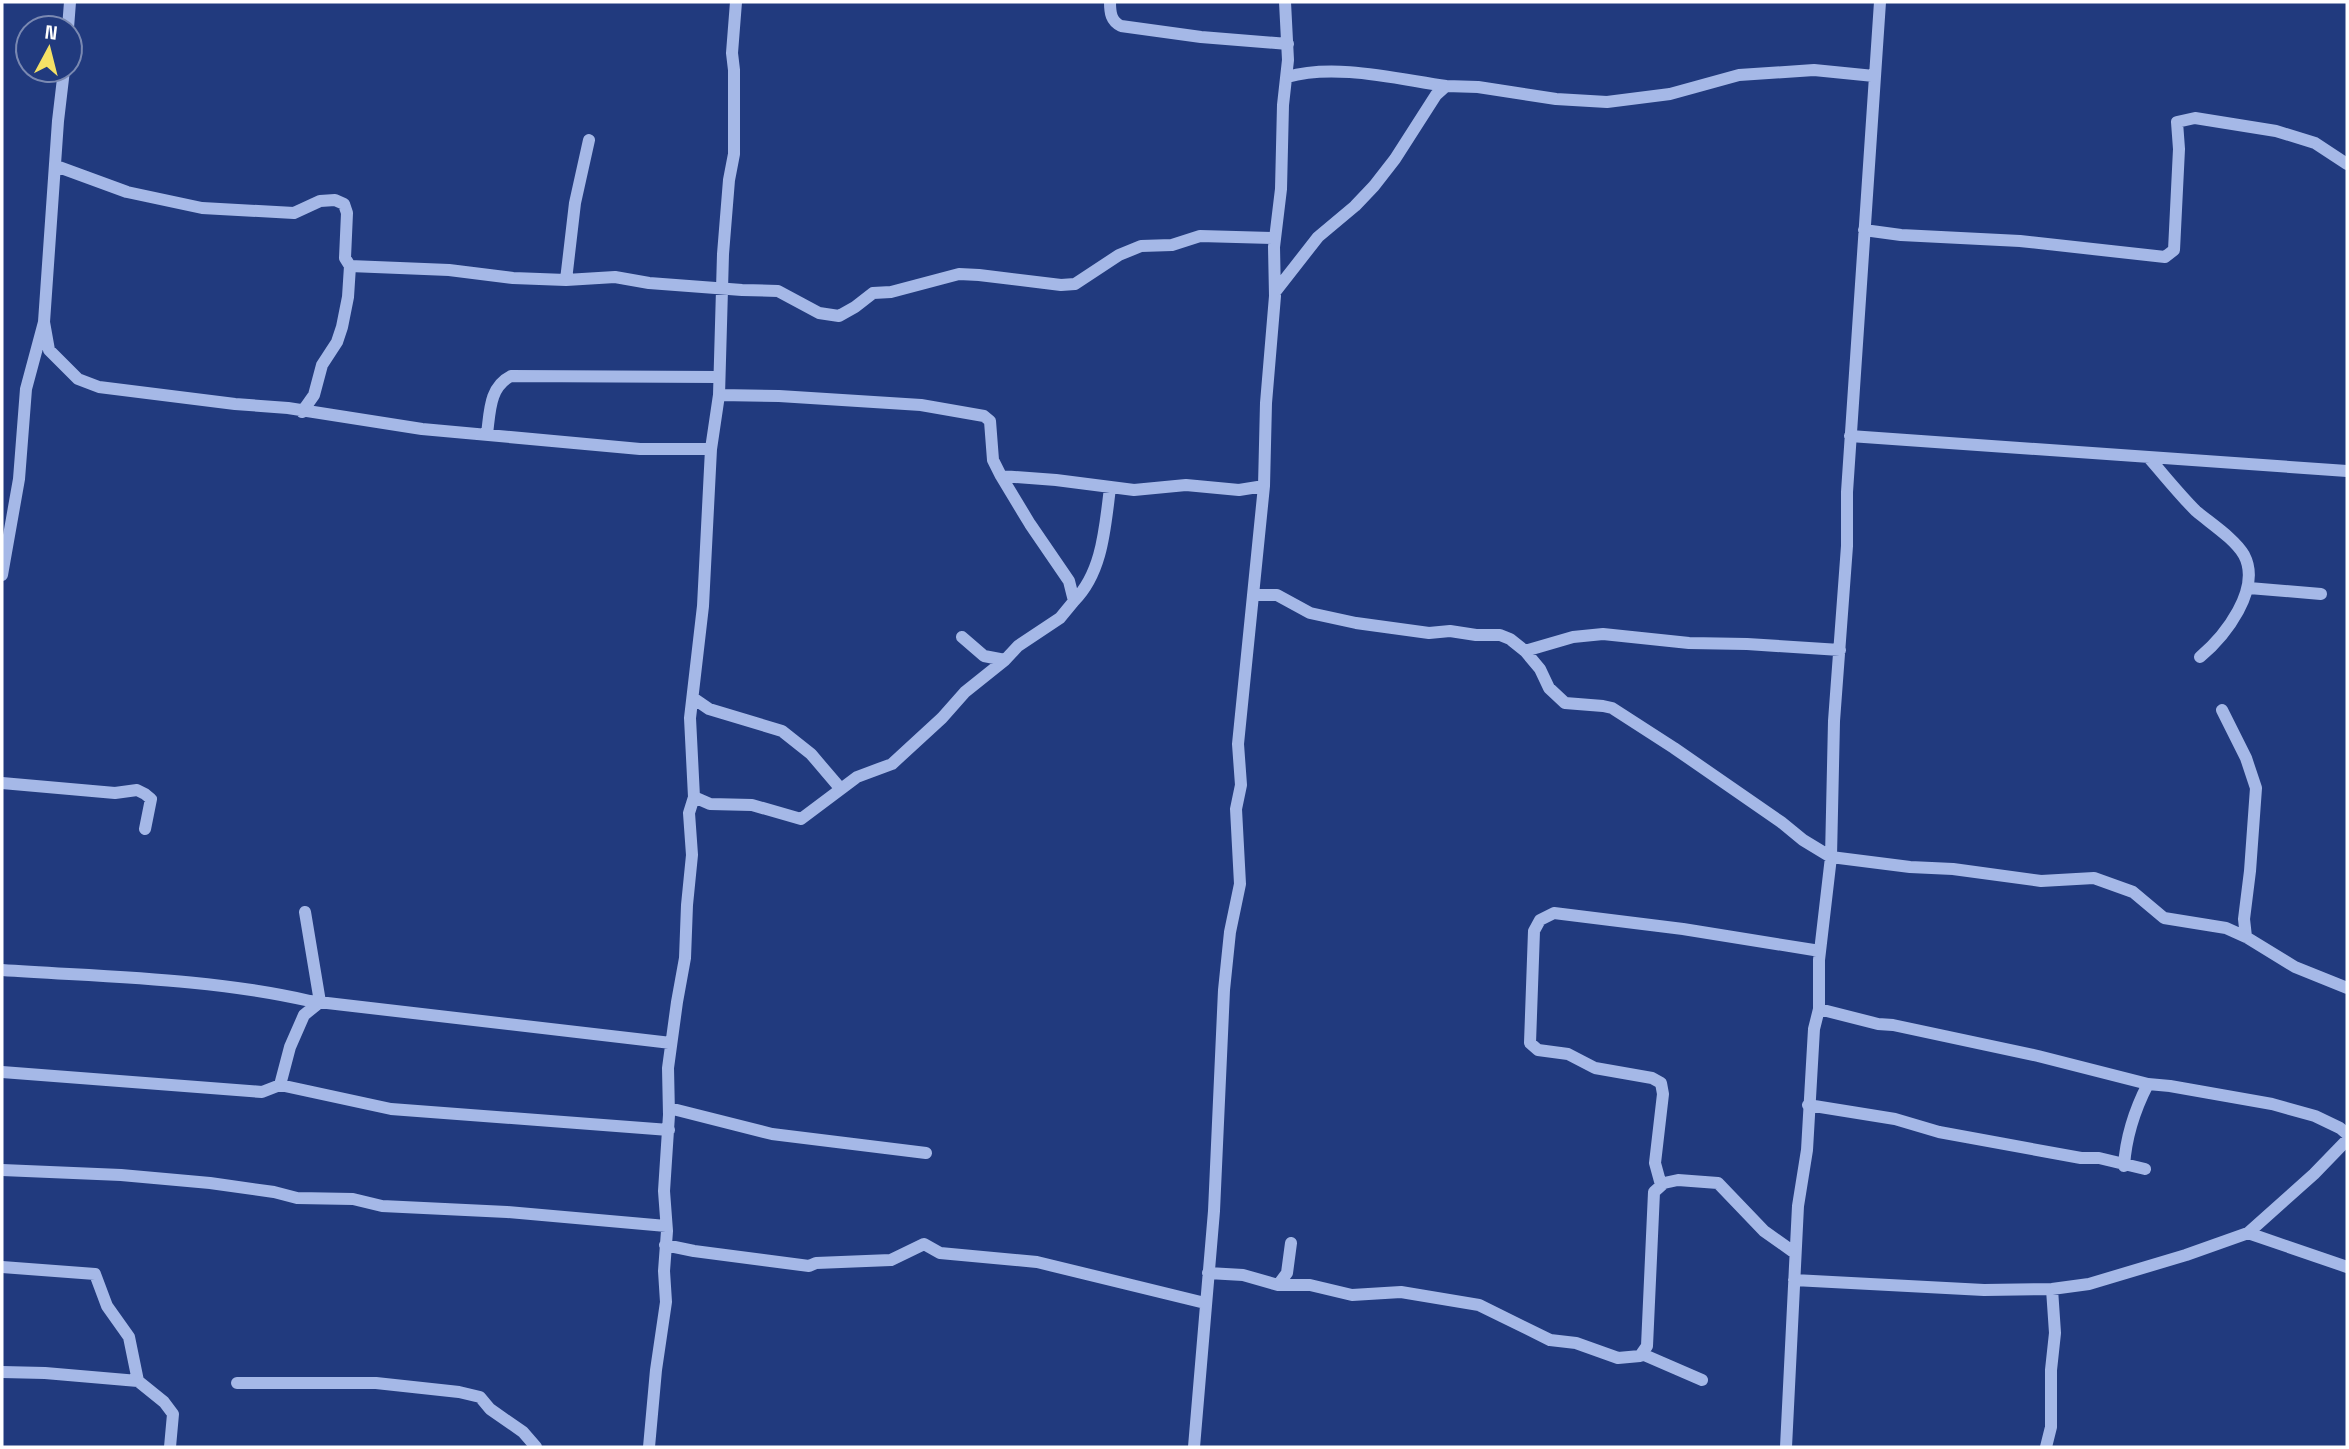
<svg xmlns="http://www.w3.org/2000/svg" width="2349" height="1449" font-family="'Space Grotesk',sans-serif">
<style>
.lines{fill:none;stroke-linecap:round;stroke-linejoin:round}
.minor{stroke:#a5b8e7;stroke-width:12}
</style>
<rect width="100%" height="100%" fill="#213a7e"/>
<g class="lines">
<path class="minor" d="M1110 2C1110 13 1111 21 1121 26L1201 37 1288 44
M68 28 70 2
M1287 77C1335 63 1397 79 1446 86
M56 166 127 192 202 208 294 213 320 201 335 200 344 204 347 213 345 258 350 266 348 297 342 327 337 342 322 365 314 395 302 412
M1864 230 1901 235 2020 241 2165 257 2174 250 2179 149 2177 122 2195 118 2276 131 2315 143 2347 164
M350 266 449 270 513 278 566 280 615 277 649 283 742 290 778 291 819 313 839 316 855 307 873 293 891 292 959 274 979 275 1061 285 1075 284 1119 255 1141 246 1172 245 1200 236 1275 238
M566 280 575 203 589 140
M1275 292 1318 237 1355 206 1374 186 1395 159 1436 95 1446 86 1478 87 1556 99 1607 102 1670 94 1739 75 1814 70 1874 76
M44 322 49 350 78 379 99 387 235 404 288 408 422 429 640 449H711
M719 395 779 396 921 405 984 416 990 421 993 460 1001 476 1056 480 1134 490 1186 485 1239 490 1264 486
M487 434C490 412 489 387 511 376L718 377
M1850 436 2347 471
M2149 458C2164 475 2179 494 2196 511 2210 523 2235 539 2244 555 2262 589 2225 636 2200 657
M2 575 19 479 26 389 44 322 58 121 64 70
M2249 588 2321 594
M1254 595H1277L1310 613 1356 623 1429 633 1450 631 1476 635H1500L1510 639 1525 651 1540 669 1549 688 1565 703 1603 706 1612 708 1674 748 1781 822 1803 840 1831 857 1910 867 1953 869 2041 881 2094 878 2133 892 2164 918 2226 928 2246 937 2295 967 2347 988
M1074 601C1103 572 1105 526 1110 488
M962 637 984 656 1005 660 1018 646 1060 618 1074 601 1069 581 1030 524 1001 476
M1525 651 1573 637 1603 634 1689 643 1747 644 1840 650
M693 698 709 709 782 731 811 754 840 788
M2222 710 2246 758 2256 788 2250 871 2244 919 2246 937
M2 783 115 793 137 790 145 794 151 799 145 829
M694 797 710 804 752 805 801 819 857 777 892 764 942 718 965 692 1005 660
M2 970C104 977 210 978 310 1001L671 1043
M1819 1009 1878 1024 1893 1025 2038 1056 2148 1084 2170 1086 2272 1104 2315 1116 2340 1128 2347 1134
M2 1072 262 1092 280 1085 391 1109 669 1130
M280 1085 290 1047 304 1015 320 1002 305 912
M1808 1105 1895 1119 1939 1132 2081 1158H2099L2145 1169
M669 1108 772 1134 926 1153
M2124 1166C2126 1136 2134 1111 2148 1084
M2 1170 121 1175 210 1183 274 1192 297 1198 353 1199 382 1206 507 1212 666 1226
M1661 1185 1655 1163 1663 1094 1661 1083 1652 1078 1595 1068 1568 1054 1538 1050 1530 1043 1534 931 1540 920 1554 913 1683 929 1820 951
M2248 1233 2347 1267
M665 1245 694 1251 809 1266 816 1263 891 1260 924 1244 940 1253 1037 1262 1205 1303
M2 1267 95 1274 107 1306 129 1337 138 1381 164 1402 173 1414 170 1447
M1208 1273 1243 1275 1278 1285 1287 1273 1291 1243
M1794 1280 1984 1290 2052 1289 2089 1284 2186 1255 2248 1233 2314 1174 2347 1140
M1278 1285H1310L1352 1295 1401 1292 1479 1305 1550 1340 1576 1343 1618 1358 1640 1356 1647 1346 1654 1192 1664 1183 1678 1180 1718 1183 1764 1231 1795 1253
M1642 1354 1702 1380
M2 1372 45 1373 138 1381
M237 1383H376L459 1392 480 1397 490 1409 523 1432 536 1447
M649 1447 656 1370 666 1302 664 1271 667 1231 664 1191 669 1115 668 1068 677 1002 685 958 687 905 692 855 689 813 694 797 690 718 703 606 711 449 719 395 723 254 729 180 734 154V70L732 53 736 2
M1194 1447 1214 1211 1224 990 1230 932 1240 884 1236 809 1241 785 1238 744 1264 486 1266 403 1275 296 1274 247 1281 189 1283 105 1288 60 1285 2
M1786 1447 1798 1206 1807 1150 1814 1029 1819 1009V960L1831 857 1834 721 1847 546V492L1880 2
M2046 1447 2051 1427V1370L2055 1333 2052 1289"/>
</g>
<rect width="2349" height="1449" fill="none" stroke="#ffffff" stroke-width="7"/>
<g transform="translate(49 49) rotate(7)"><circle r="33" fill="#213a7e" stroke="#7a89b2" stroke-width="2"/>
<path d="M0-5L12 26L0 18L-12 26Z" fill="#f4e166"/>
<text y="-10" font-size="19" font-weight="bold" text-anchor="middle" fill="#ffffff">N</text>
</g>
</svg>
